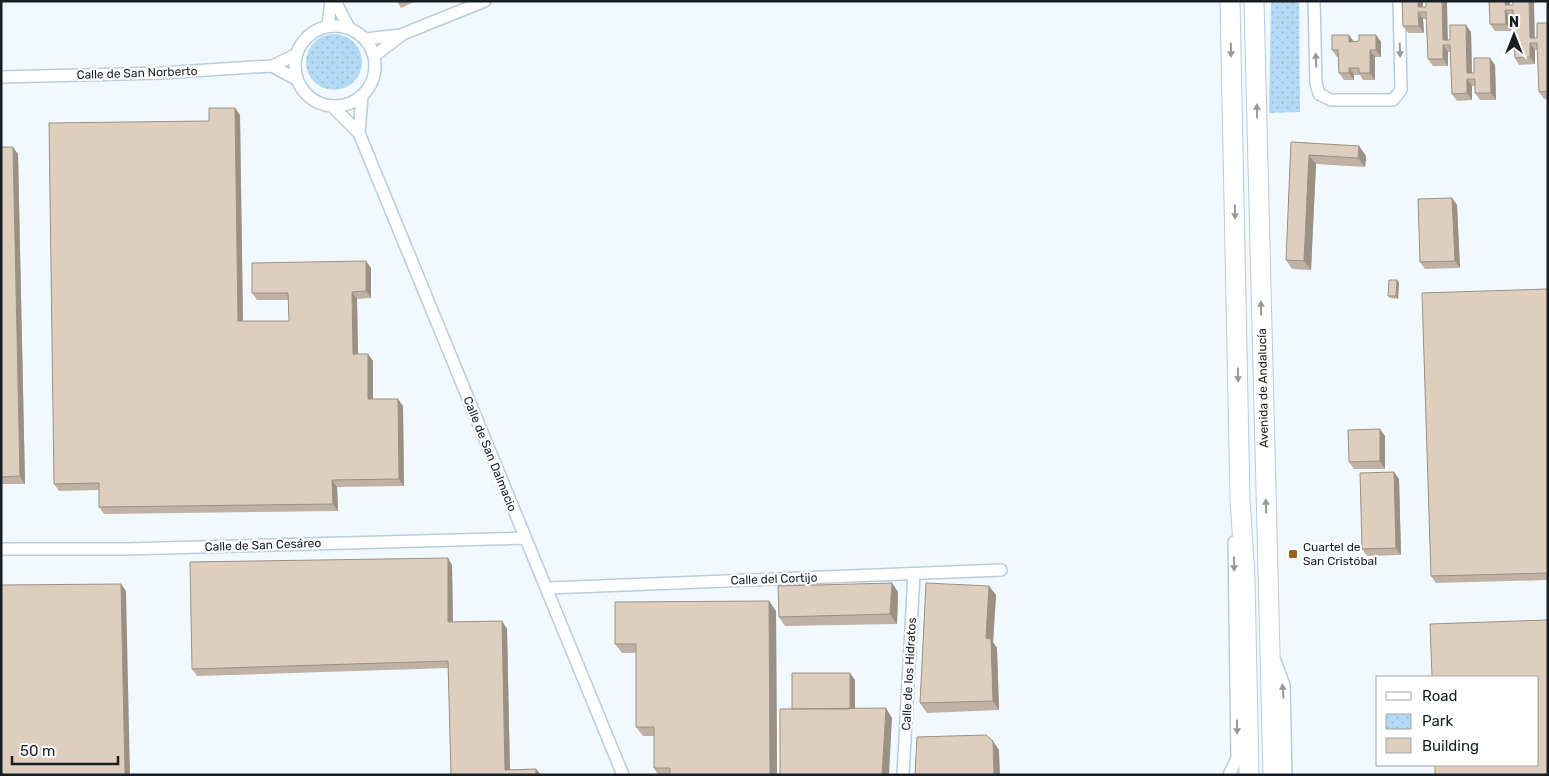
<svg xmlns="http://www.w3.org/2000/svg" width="1549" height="776" font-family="Rubik,sans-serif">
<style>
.park{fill:url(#park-dots)}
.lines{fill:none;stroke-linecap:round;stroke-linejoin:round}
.minor-casing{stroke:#b8ccdb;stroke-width:14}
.primary-casing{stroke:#b8ccdb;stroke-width:21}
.minor{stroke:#fff;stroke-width:11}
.primary{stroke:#fff;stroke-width:19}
.wall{fill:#bfb1a3}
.shaded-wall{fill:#9b9084}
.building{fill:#decebd;stroke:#9b9084}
.oneway{fill:#979a9c}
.poi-dot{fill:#9a641d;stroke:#fff;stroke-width:2}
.labels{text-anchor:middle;stroke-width:4.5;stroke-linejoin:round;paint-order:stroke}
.street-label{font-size:12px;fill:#171e24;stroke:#fff}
.poi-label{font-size:12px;fill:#171e24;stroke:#fff;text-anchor:start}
</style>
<defs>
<pattern id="park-dots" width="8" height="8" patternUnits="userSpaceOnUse" patternTransform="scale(1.25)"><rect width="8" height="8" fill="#b3d9f4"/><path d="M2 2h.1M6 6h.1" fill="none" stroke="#99bad1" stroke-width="1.8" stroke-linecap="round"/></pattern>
</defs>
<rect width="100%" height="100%" fill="#f1f9ff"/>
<path class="park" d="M1271 1H1299L1300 112 1269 113Z
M306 62a28 28 0 1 1 56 0a28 28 0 1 1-56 0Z"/>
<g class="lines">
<g class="minor-casing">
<path id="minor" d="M335 1 349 28
M1314 1 1316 83 1319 94 1331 100H1393L1401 90 1399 1
M328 25 331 1
M295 66a40 40 0 1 1 80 0a40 40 0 1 1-80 0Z
M365 39 401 35
M374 56 403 34 485 1
M272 66 296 79
M1 77 161 73 253 67 272 66 295 55
M332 106 359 133 623 775
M359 133 362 96
M1 549H126L525 538
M548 588 1001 570
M1275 661 1284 685 1286 775
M903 775 914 574
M1229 775 1237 758 1234 542"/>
</g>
<g class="primary-casing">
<path id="primary" d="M1230 1 1240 499 1245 577 1249 775
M1254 1 1273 775"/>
</g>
<use href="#minor" class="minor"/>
<use href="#primary" class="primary"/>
</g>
<path class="wall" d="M397 1H416L401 8Z
M1402 1H1423V7L1448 40H1450L1471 32 1472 73H1474L1495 65 1496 100H1480L1475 93V86H1472V100L1457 101 1452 94 1451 52H1448V66H1433L1428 59 1426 19H1423L1424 33H1408L1403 26Z
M1510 5 1534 38H1537L1548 23V99H1544L1539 92 1538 50H1535V64L1519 65 1515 58 1513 17H1510L1511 31H1495L1490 24Z
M1349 35 1353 41H1359L1376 35 1381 42V57H1375V80H1363L1360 75H1354V80H1344L1339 73 1338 57H1337L1332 50Z
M235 108 240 115 243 321H289V300H257L252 293 371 268V298L357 299 358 354H368L373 361V399L403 406 404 486 337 487 338 511 104 514 99 507V490L59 491 54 484 209 121Z
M1291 142 1359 146 1366 156 1365 167 1316 164 1311 270 1292 269 1286 260Z
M1 147 18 154 25 484H1Z
M1452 198 1457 205 1460 268 1425 269 1420 262Z
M1399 282 1398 299 1390 298 1388 296Z
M1548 289V580L1436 583 1431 576Z
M1385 436V469H1354L1349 462Z
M1394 472 1399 479 1401 555 1367 556 1362 549Z
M452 565 453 622 502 621 507 629 510 770 536 769 541 775H451L449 668 197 676 192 669Z
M892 583 898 592 897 624 785 626 779 617Z
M989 586 996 595 993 642 997 648 999 710 927 713 920 703Z
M769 601 776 611 777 775H658L654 768V736H643L636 727V653H622L615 644Z"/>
<path class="shaded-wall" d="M1418 1H1423V12L1418 7Z
M1442 1H1447L1448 45 1443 40Z
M1505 1H1510V10L1505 5Z
M1529 1H1534L1535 43 1530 38Z
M1505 10 1510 17 1511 31 1506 24Z
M1418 12 1423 19 1424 33 1419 26Z
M1466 25 1471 32 1472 79 1467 73Z
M1349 35 1354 42H1349Z
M1376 35 1381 42V57L1376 50Z
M1530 43 1535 50V64L1530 57Z
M1443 45 1448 52V66L1443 59Z
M1370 50 1375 57V80L1370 73Z
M1490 58 1495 65 1496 100 1491 93Z
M1349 68 1354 75V80L1349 73Z
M1467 79 1472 86V100L1467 93Z
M235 108 240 115 243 328 238 321Z
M1359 146 1366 156 1365 167 1358 158Z
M13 147 18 154 25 484 20 476Z
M1309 155 1316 164 1311 270 1304 261Z
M1452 198 1457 205 1460 268 1455 261Z
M366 261 371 268V298L366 291Z
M1397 280 1399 282 1398 299 1396 296Z
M352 292 357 299 358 361 353 354Z
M368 354 373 361V406L368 399Z
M398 399 403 406 404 486 399 479Z
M1380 429 1385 436V469L1380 461Z
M1394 472 1399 479 1401 555 1396 548Z
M332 480 337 487 338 511 333 504Z
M448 558 452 565 453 629 448 622Z
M892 583 898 592 897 624 890 614Z
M121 584 126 591 130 775H125Z
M989 586 996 595 993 642 997 648 999 710 993 701 986 638Z
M769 601 776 611 777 775H770Z
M502 621 507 629 510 775 505 770Z
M850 673 855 680V718L850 711Z
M886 708 892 718 889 775H882Z
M993 741 999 750 1000 775H994Z
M536 769 541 775H536Z"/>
<path class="building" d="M1402 1H1418V7H1426V1H1442L1443 40H1450V25H1466L1467 73H1474V58H1490L1491 93H1475V79H1467V93L1452 94 1450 45H1443V59H1428L1426 12H1418L1419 26H1403Z
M1489 1H1505V5H1513V1H1529L1530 38H1537V23H1548V91L1539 92 1537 43H1530V57L1515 58 1513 10H1505L1506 24H1490Z
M1332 35H1349V42L1359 41V35H1376V50H1370V73H1359V68H1349V73H1339L1338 50H1332Z
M209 108H235L238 321H289L288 293H252V263L366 261V291L352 292 353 354H368V399H398L399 479 332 480 333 504 99 507V483L54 484 49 123 209 121Z
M1291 142 1359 146 1358 158 1309 155 1304 261 1286 260Z
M1 147H13L20 476 1 477Z
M1452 198 1455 261 1420 262 1418 199Z
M1389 280H1397L1396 296H1388Z
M1548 289V573L1431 576 1422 293Z
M1380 429V461L1349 462 1348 430Z
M1394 472 1396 548 1362 549 1360 473Z
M448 558V622L502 621 505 770 536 769V775H451L448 661 192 669 190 562Z
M892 583 890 614 779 617 778 586Z
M926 583 989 586 986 638 991 639 993 701 920 703Z
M121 584 125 775H1V585Z
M769 601 770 775H670V768H654V727H636V644H615V602Z
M1548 620V775H1435V765H1538V677H1432L1430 624Z
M792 673H850V709H792Z
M886 708 882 775H780V709Z
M986 735 993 741 994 775H915L917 737Z"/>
<defs><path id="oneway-solid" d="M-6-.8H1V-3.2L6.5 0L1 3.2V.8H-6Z" transform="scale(1.25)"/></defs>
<g class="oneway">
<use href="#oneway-solid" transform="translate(1231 50) rotate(89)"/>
<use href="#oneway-solid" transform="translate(1400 50) rotate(88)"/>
<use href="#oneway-solid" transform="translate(1316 60) rotate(-92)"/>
<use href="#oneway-solid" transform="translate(1257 111) rotate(-91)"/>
<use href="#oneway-solid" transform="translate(1235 212) rotate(89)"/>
<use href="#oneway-solid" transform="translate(1261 308) rotate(-91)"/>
<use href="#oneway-solid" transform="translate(1238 375) rotate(89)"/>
<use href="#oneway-solid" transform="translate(1266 506) rotate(-91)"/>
<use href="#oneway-solid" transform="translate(1234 564) rotate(89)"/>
<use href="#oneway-solid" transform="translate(1283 691) rotate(-95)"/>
<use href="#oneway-solid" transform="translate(1237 727) rotate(89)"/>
</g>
<rect class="poi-dot" x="1288" y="549" width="10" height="10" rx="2.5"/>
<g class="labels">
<g class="street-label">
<text transform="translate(137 73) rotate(-2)" y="4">Calle de San Norberto</text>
<text transform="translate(1263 388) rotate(-91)" y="4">Avenida de Andalucía</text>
<text transform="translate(490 454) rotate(68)" y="4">Calle de San Dalmacio</text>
<text transform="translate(263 545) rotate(-2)" y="4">Calle de San Cesáreo</text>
<text transform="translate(774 579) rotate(-2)" y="4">Calle del Cortijo</text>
<text transform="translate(909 674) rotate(-87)" y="4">Calle de los Hidratos</text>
</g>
<g class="poi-label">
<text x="1303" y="551">Cuartel de<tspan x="1303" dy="14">San Cristóbal</tspan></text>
</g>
</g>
<rect width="1549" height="776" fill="none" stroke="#171e24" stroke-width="5"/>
<rect x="1376" y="676" width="162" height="90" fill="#ffffff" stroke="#a2a5a7"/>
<rect x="1386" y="692" width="25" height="8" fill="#ffffff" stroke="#a2a5a7"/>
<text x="1422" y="701" font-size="15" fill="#171e24">Road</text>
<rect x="1386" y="714" width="25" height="15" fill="url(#park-dots)" stroke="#a2a5a7"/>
<text x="1422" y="726" font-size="15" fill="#171e24">Park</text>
<rect x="1386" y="738" width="25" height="15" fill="#decebd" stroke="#a2a5a7"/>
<text x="1422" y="751" font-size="15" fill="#171e24">Building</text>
<g transform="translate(1514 35)" stroke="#ffffff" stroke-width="4" paint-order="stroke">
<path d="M0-4L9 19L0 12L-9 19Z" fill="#171e24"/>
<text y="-8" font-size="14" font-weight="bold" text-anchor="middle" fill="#171e24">N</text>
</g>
<path d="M12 756v8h106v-8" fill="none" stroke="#171e24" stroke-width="2.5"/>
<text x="20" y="756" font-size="15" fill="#171e24" stroke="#ffffff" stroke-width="4" paint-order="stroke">50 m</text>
</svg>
